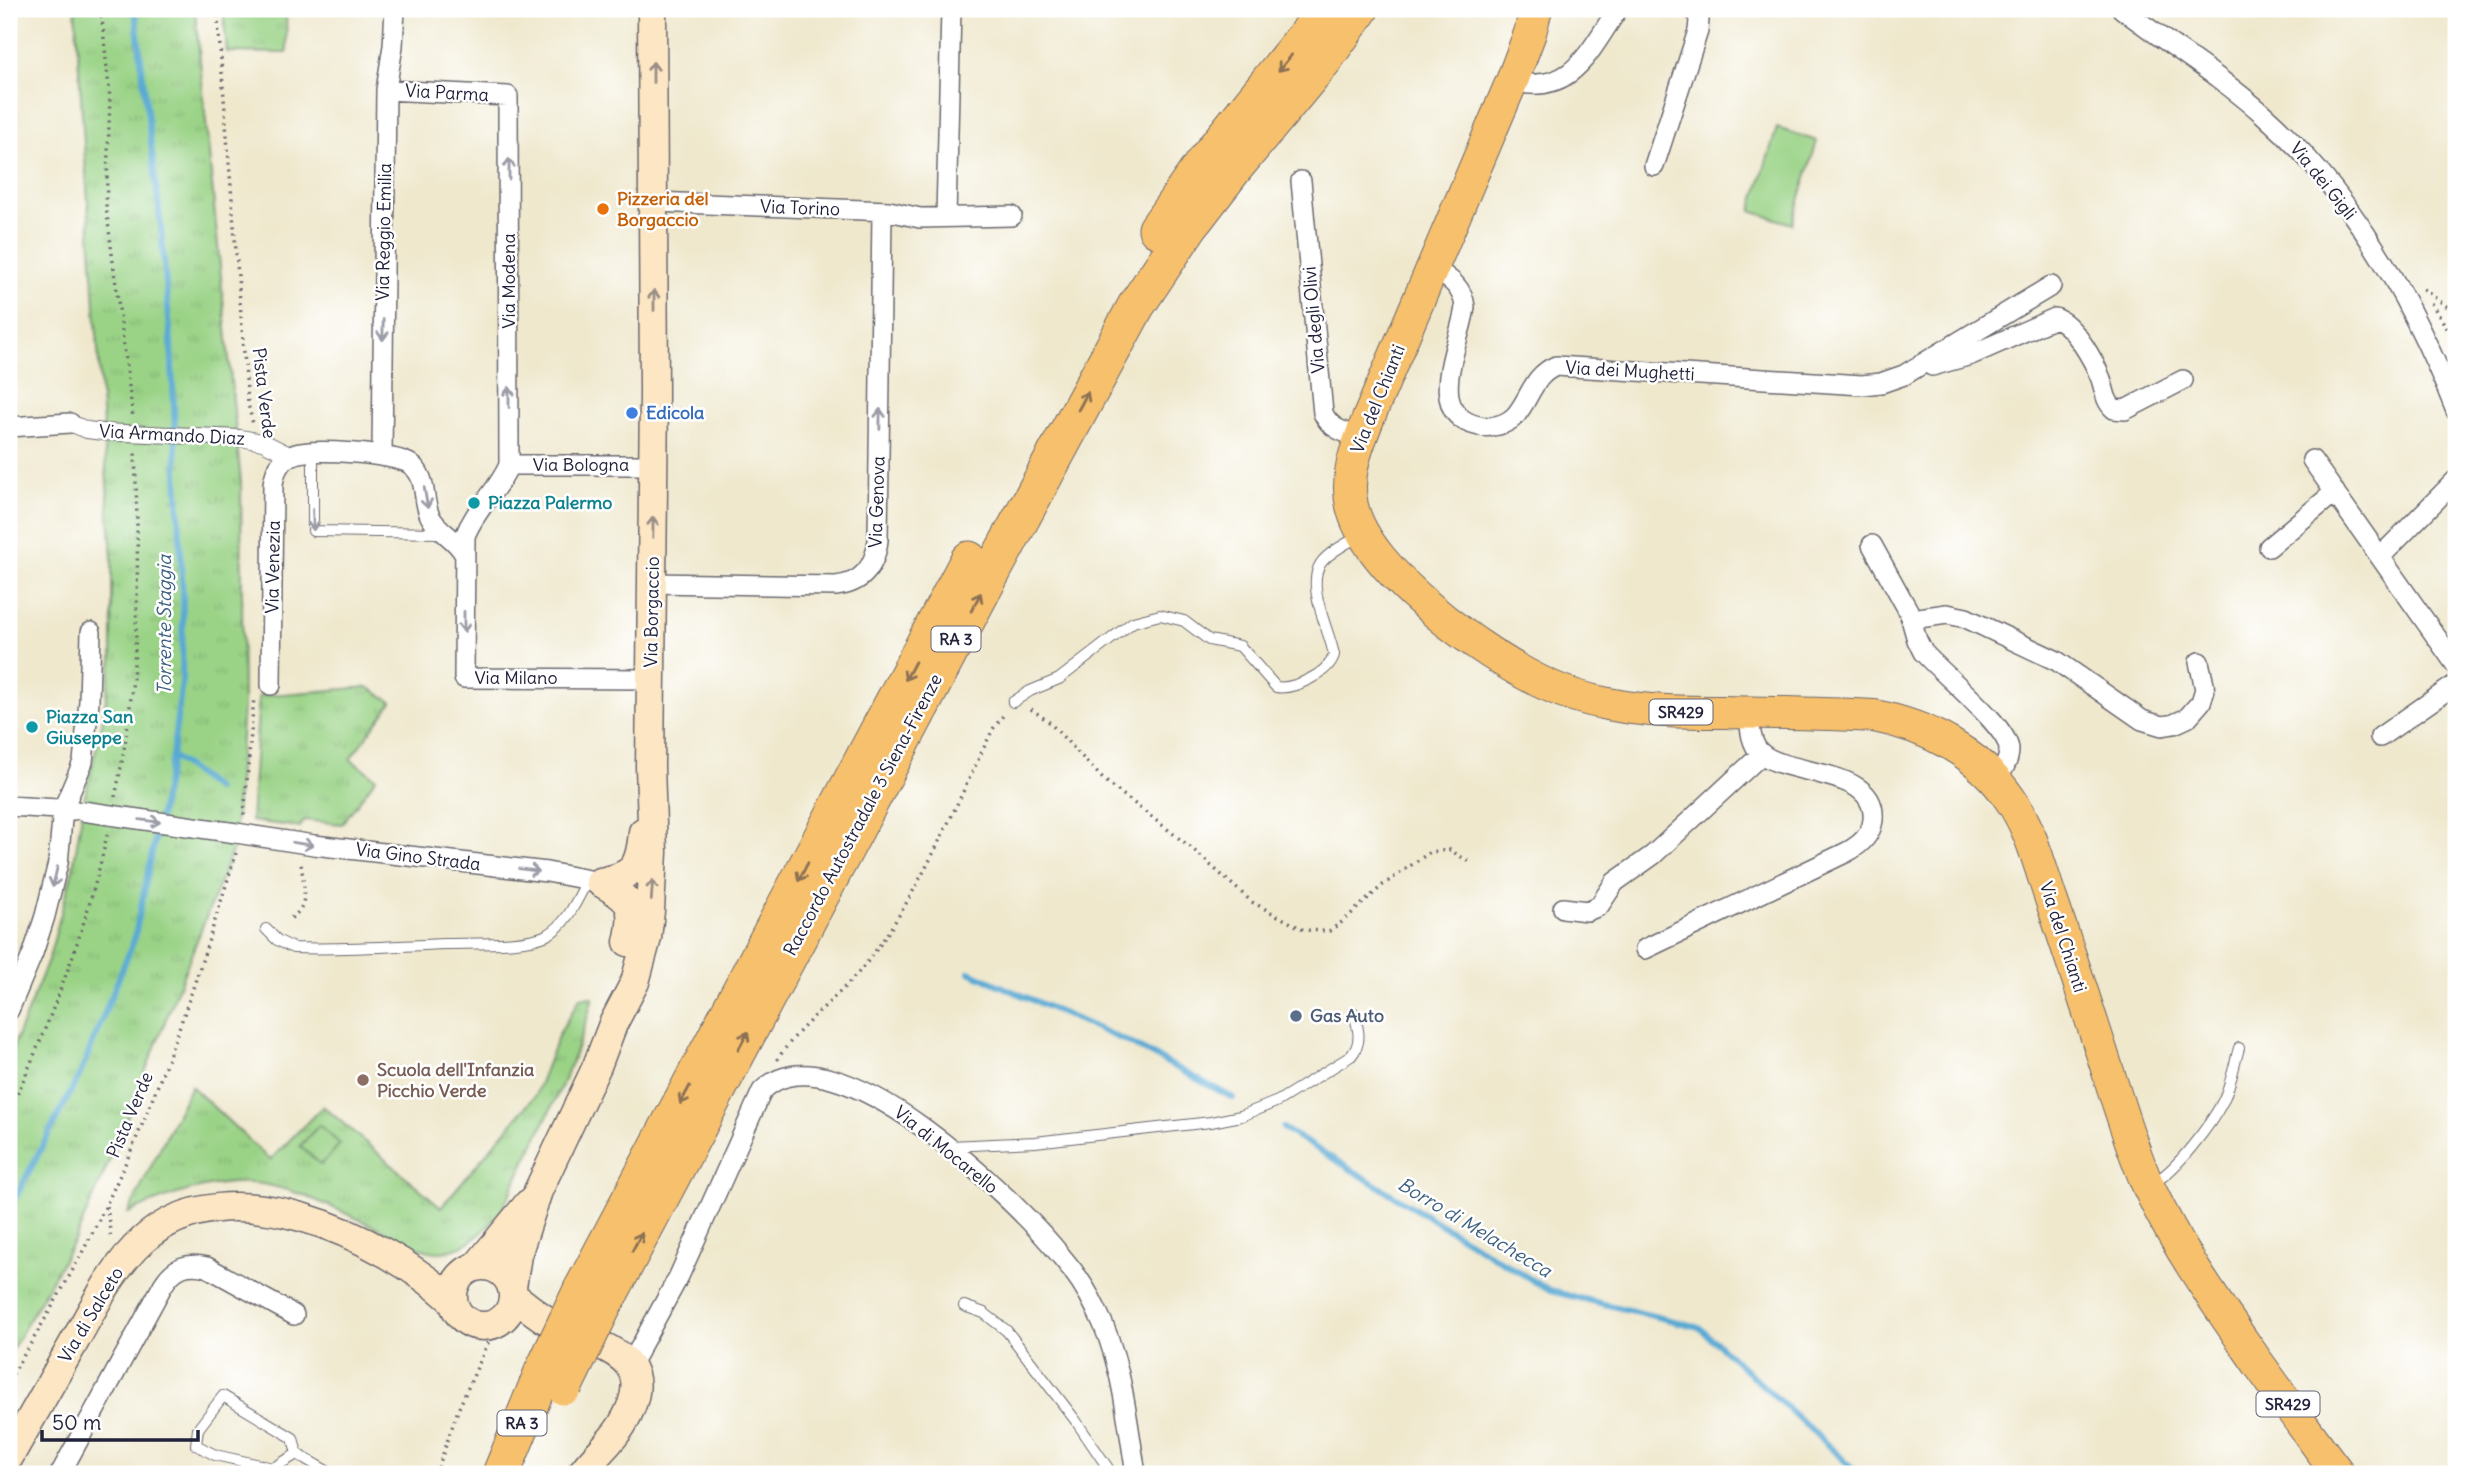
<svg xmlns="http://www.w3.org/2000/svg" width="2465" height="1483" font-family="Delius,sans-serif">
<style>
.grass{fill:url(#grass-tufts);stroke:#5e7a60;stroke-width:2}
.garden{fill:#9ad386;stroke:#5e7a60;stroke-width:2}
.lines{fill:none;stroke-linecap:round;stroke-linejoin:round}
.stream{stroke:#59a9d3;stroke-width:6}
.service-casing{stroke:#6a676e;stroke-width:12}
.pedestrian-casing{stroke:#6a676e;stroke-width:18}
.minor-casing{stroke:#6a676e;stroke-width:22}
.secondary-casing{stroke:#6a676e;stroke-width:31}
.primary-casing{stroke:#6a676e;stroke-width:34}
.motorway-casing{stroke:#6a676e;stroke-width:39}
.path{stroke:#6a676e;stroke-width:3.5;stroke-dasharray:2 5;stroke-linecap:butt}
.service{stroke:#fff;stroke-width:10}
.pedestrian{stroke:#fff;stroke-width:16}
.minor{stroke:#fff;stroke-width:19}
.secondary{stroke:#fce6c4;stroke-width:28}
.primary{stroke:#f7c06c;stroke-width:32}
.motorway{stroke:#f7c06c;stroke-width:37}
.pedestrian-bridge-casing{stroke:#6a676e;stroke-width:18;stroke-linecap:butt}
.minor-bridge-casing{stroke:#6a676e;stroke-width:22;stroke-linecap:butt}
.motorway-bridge-casing{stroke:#6a676e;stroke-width:39;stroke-linecap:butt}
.pedestrian-bridge{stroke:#fff;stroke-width:16}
.minor-bridge{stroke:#fff;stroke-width:19}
.motorway-bridge{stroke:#f7c06c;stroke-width:37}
.oneway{stroke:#8c7154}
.oneway2{stroke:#9a8e86}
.oneway3{stroke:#9c9ca7}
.food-dot{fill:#e8710a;stroke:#fff;stroke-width:2.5}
.shop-dot{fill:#3f7fe0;stroke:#fff;stroke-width:2.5}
.culture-dot{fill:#0f9aa8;stroke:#fff;stroke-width:2.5}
.service-dot{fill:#5c6f8a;stroke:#fff;stroke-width:2.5}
.education-dot{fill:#8d6e63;stroke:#fff;stroke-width:2.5}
.labels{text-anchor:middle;stroke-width:5;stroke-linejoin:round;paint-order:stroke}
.shield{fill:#fff;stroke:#646476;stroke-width:2}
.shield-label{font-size:16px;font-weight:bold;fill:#22223b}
.street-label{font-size:18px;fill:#22223b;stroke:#fff}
.food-label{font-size:18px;font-weight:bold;fill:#c56008;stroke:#fff;text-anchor:start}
.shop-label{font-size:18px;font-weight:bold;fill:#366cbe;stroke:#fff;text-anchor:start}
.culture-label{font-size:18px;font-weight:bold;fill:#0d838f;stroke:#fff;text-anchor:start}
.service-label{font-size:18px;font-weight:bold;fill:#4e5e75;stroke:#fff;text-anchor:start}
.education-label{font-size:18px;font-weight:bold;fill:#785e54;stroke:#fff;text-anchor:start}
.water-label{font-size:19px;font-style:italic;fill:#3b5f7f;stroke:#fff}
</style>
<defs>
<pattern id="grass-tufts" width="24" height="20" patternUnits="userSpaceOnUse" patternTransform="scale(1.75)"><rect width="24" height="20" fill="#9ad386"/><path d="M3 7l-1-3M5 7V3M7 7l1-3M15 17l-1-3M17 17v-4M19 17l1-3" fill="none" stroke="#84b575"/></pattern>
</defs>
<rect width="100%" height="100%" fill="#fff"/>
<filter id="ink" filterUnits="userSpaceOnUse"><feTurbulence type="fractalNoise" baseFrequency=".0143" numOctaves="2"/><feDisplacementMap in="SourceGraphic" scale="14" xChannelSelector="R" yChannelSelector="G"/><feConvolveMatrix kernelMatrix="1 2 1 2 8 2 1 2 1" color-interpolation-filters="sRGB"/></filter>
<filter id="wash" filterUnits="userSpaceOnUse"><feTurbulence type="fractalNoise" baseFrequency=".00686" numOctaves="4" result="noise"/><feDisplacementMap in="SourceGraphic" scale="28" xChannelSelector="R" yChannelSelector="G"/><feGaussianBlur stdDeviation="1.57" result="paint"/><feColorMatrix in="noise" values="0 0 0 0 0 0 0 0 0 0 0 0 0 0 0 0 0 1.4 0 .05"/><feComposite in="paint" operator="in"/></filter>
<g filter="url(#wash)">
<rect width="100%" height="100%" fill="#efe8cd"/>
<path class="grass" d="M75 9H195L241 483 243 706 234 846 118 1141 76 1237 9 1355V1057L49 958 73 869 84 800 102 724 112 661V558Z
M223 9H286L287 53 227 52Z
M368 687 392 702 350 759 376 778 342 824 304 820 300 827 251 821 259 696Z
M593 997C578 1057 553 1105 526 1159 515 1181 507 1206 490 1224 478 1238 460 1251 440 1252 419 1252 394 1235 376 1227 339 1211 292 1185 251 1183 208 1181 166 1196 128 1213L191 1086 270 1160 323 1106 441 1207 535 1096 559 1034 580 998Z"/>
<path class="garden" d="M1777 128 1817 141 1792 224 1751 211Z
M319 1125 340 1144 321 1165 300 1146Z"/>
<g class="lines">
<path class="stream" d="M172 756 216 789
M969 972 1130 1043 1233 1098
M1283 1128 1550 1291 1699 1327 1859 1474
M9 1210 80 1074 134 940 172 756 182 682 183 602 171 343 161 227 135 9"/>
</g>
</g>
<g filter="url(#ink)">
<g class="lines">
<g class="service-casing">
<path id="service" d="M313 452V531L442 533
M1013 702 1030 691 1059 679 1133 622 1160 615 1184 621 1209 640 1240 646 1276 687C1294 690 1329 673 1334 655 1330 631 1305 586 1321 563 1330 551 1348 543 1361 535
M266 929 277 940 293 948C344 950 394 946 445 944 471 943 524 946 547 935 567 925 578 898 588 879
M950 1146 1035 1142 1211 1122 1241 1116 1278 1101 1351 1056C1363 1042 1358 1028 1354 1013
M2152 1183C2174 1174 2212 1123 2223 1101 2231 1085 2234 1065 2239 1048
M964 1306 984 1313 1007 1331 1076 1421 1112 1474
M297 1454 273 1468 215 1455 196 1445 198 1429 223 1396 293 1438 297 1454 332 1474"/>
</g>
<g class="pedestrian-casing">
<path id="pedestrian" d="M70 423 87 430 103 432
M240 438 263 442 291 456"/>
</g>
<g class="minor-casing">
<path id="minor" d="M2122 9C2168 44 2219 75 2263 114 2352 193 2413 302 2456 411
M1512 81C1572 97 1589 51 1618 9
M386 90 508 96 509 465C498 491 475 509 465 536L464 678 651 679
M1654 166 1698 31 1699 20 1696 9
M1301 181 1323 413C1330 429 1345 433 1361 437
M654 202 889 211 920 218 1012 216
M946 217 951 9
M1433 268C1449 278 1463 287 1465 307 1461 342 1422 414 1479 426 1492 428 1506 425 1515 416 1530 399 1533 375 1556 366L1862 385 1881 383 1904 375 2051 286
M1932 366 1971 355 2055 318C2074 324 2094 361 2101 379 2105 391 2105 401 2114 409L2125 410 2183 380
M9 427 70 423
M382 455 386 90 393 46 395 9
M2312 460 2456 665
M509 465H654
M1872 545 1909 612 1917 640 1923 652C1940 672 2009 727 2009 750 2009 762 2002 771 1995 780
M2269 547 2335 492
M2380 557 2456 480
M653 583 836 586C863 583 875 566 878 540L882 211
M1912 619 1947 614 1966 618 2057 661 2142 720 2162 726 2174 724 2187 718 2201 702 2205 689 2199 662
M271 685 273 484C275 470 280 460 293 455 310 447 395 454 410 464 429 477 421 501 431 518 440 533 457 539 464 554
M2380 737 2456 684
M9 806 74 810
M236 833 314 845 547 872 600 882
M1563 908 1587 911 1599 906 1615 882 1653 855 1762 754
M1645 949 1847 852C1860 845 1871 836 1873 820 1878 767 1787 777 1761 753 1750 744 1750 726 1749 712
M9 1010 33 953 45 916 58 863 63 809 83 762 89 701 91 632
M630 1366 679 1276 762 1091C832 1020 1018 1202 1061 1256 1075 1272 1087 1290 1096 1309 1122 1359 1127 1420 1136 1474
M60 1474 163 1285C174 1267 187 1262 207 1267L294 1315"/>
</g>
<g class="secondary-casing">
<path id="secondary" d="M600 882C632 900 636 906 628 942
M600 882C635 876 640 865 643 832
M453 1296a30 30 0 1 1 60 0a30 30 0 1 1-60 0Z
M476 1267 528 1204
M512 1287 517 1255 538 1191 597 1066 613 1024 635 982 647 938 650 911 653 852 650 767 654 394 652 9
M513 1296C525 1304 536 1314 548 1321 594 1348 666 1351 622 1425 611 1443 593 1457 581 1474
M9 1457C32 1417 54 1377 77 1337 96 1303 114 1266 143 1240 228 1163 382 1237 453 1301"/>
</g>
<g class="primary-casing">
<path id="primary" d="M1536 9 1530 33 1512 81 1368 419C1357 447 1345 475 1352 506 1367 572 1484 655 1543 683 1564 693 1586 700 1608 704 1647 712 1686 712 1725 712 1774 713 1824 713 1874 716 1927 726 1979 753 2010 799 2031 828 2040 868 2052 902 2072 960 2091 1019 2110 1078 2122 1115 2133 1152 2149 1188 2178 1250 2219 1307 2258 1363 2285 1400 2311 1438 2339 1474"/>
</g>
<g class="motorway-casing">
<path id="motorway" d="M1157 229 1205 161 1327 9
M582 1290 969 560
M605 1302 978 598 1136 306 1190 225 1234 168 1322 62 1360 9
M501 1474 543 1372"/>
</g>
<path class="path" d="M101 9 110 98 106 207 133 417
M217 9 248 404 253 424
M2423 289 2456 313
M2431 303 2456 342
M1031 709 1048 721 1104 780 1189 846 1252 902 1304 930 1329 931 1342 922 1383 885 1430 852 1450 850 1468 861
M115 797C141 678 139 570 135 450
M244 815 254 697
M291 918C311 905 303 883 301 863
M777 1060C802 1021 844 994 871 957 922 888 955 806 993 729L1005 713
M9 1113C49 1023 86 933 107 835
M107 1206 111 1240
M9 1380C46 1318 84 1254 114 1188 165 1080 201 967 236 853
M436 1474 458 1410 497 1323"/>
<use href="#service" class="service"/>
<use href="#pedestrian" class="pedestrian"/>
<use href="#minor" class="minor"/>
<use href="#secondary" class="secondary"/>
<use href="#primary" class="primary"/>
<use href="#motorway" class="motorway"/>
<g class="pedestrian-bridge-casing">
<path id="pedestrian-bridge" d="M103 432 240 438"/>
</g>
<g class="minor-bridge-casing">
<path id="minor-bridge" d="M82 811 236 833"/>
</g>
<g class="motorway-bridge-casing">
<path id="motorway-bridge" d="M543 1372 582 1290
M564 1386 605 1302"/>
</g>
<use href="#pedestrian-bridge" class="pedestrian-bridge"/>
<use href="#minor-bridge" class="minor-bridge"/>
<use href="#motorway-bridge" class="motorway-bridge"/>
</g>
<defs><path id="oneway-shaft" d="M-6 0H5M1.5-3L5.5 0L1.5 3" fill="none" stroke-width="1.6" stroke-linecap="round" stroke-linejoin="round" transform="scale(1.75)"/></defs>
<g class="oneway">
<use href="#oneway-shaft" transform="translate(1285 63) rotate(129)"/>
<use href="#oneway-shaft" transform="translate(1083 401) rotate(-62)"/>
<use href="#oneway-shaft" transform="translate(976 602) rotate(-62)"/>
<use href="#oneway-shaft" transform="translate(910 671) rotate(118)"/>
<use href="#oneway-shaft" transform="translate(803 872) rotate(118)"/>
<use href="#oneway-shaft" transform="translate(743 1041) rotate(-62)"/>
<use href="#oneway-shaft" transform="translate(685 1095) rotate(118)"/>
<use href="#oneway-shaft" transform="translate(637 1242) rotate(-62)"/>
</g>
<g class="oneway2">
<use href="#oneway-shaft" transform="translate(653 72) rotate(-90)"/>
<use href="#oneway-shaft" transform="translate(654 300) rotate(-90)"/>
<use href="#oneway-shaft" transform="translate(653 527) rotate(-89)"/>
<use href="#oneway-shaft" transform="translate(652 890) rotate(-86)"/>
</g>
<g class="oneway3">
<use href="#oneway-shaft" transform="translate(509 169) rotate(-90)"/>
<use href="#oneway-shaft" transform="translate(383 330) rotate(91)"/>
<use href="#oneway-shaft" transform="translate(509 397) rotate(-90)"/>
<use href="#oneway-shaft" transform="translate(880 419) rotate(-89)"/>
<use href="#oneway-shaft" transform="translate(426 498) rotate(80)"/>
<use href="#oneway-shaft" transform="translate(313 520) rotate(88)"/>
<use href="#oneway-shaft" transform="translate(464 622) rotate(90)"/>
<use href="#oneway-shaft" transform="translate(150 821) rotate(8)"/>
<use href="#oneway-shaft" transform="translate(303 844) rotate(9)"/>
<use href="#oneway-shaft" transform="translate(529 870) rotate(7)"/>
<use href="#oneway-shaft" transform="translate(55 877) rotate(103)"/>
</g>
</g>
<circle class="food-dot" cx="603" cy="209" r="7"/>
<circle class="shop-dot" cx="632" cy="413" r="7"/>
<g class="culture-dot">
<circle cx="474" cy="503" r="7"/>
<circle cx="32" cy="727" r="7"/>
</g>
<circle class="service-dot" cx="1296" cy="1016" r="7"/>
<circle class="education-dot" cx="363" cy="1080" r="7"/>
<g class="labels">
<g class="shield">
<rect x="931.5" y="626.5" width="49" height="25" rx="5"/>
<rect x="1649.5" y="699.5" width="63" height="25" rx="5"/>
<rect x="2256.5" y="1391.5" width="63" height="25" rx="5"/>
<rect x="497.5" y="1410.5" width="49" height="25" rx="5"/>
</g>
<g class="shield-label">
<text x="956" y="645">RA 3</text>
<text x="1681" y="718">SR429</text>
<text x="2288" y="1410">SR429</text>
<text x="522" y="1429">RA 3</text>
</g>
<g class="street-label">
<text transform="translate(447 93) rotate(3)" y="6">Via Parma</text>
<text transform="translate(2323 181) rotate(51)" y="6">Via dei Gigli</text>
<text transform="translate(800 208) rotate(2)" y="6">Via Torino</text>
<text transform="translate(384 232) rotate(-89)" y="6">Via Reggio Emilia</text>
<text transform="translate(509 281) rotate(-90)" y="6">Via Modena</text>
<text transform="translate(1314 320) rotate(-95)" y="6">Via degli Olivi</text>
<text transform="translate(1630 371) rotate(3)" y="6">Via dei Mughetti</text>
<text transform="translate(264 393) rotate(83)" y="6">Pista Verde</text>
<text transform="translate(1378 399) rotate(-68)" y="6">Via del Chianti</text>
<text transform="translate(172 435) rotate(3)" y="6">Via Armando Diaz</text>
<text x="581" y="471">Via Bologna</text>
<text transform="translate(877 502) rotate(-88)" y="6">Via Genova</text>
<text transform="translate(273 567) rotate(-89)" y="6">Via Venezia</text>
<text transform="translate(652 612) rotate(-89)" y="6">Via Borgaccio</text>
<text x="516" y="684">Via Milano</text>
<text transform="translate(863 815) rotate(-62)" y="6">Raccordo Autostradale 3 Siena-Firenze</text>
<text transform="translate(418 857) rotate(7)" y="6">Via Gino Strada</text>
<text transform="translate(2063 937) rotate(72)" y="6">Via del Chianti</text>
<text transform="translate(130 1115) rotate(-67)" y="6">Pista Verde</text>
<text transform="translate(946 1150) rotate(39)" y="6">Via di Mocarello</text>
<text transform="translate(91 1315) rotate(-59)" y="6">Via di Salceto</text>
</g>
<g class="food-label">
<text x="617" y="205">Pizzeria del<tspan x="617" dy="21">Borgaccio</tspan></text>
</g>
<g class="shop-label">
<text x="646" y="419">Edicola</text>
</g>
<g class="culture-label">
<text x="488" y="509">Piazza Palermo</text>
<text x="46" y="723">Piazza San<tspan x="46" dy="21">Giuseppe</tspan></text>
</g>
<g class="service-label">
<text x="1310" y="1022">Gas Auto</text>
</g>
<g class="education-label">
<text x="377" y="1076">Scuola dell'Infanzia<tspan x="377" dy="21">Picchio Verde</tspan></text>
</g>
<g class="water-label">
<text transform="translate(164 625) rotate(-90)" y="7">Torrente Staggia</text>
<text transform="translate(1475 1227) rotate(31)" y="7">Borro di Melachecca</text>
</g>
</g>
<rect width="2465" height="1483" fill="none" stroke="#fff" stroke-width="35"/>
<path d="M42 1430v10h156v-10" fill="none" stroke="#22223b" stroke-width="3.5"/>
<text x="52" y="1430" font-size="21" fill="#22223b" stroke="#ffffff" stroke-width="5" paint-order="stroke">50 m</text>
</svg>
